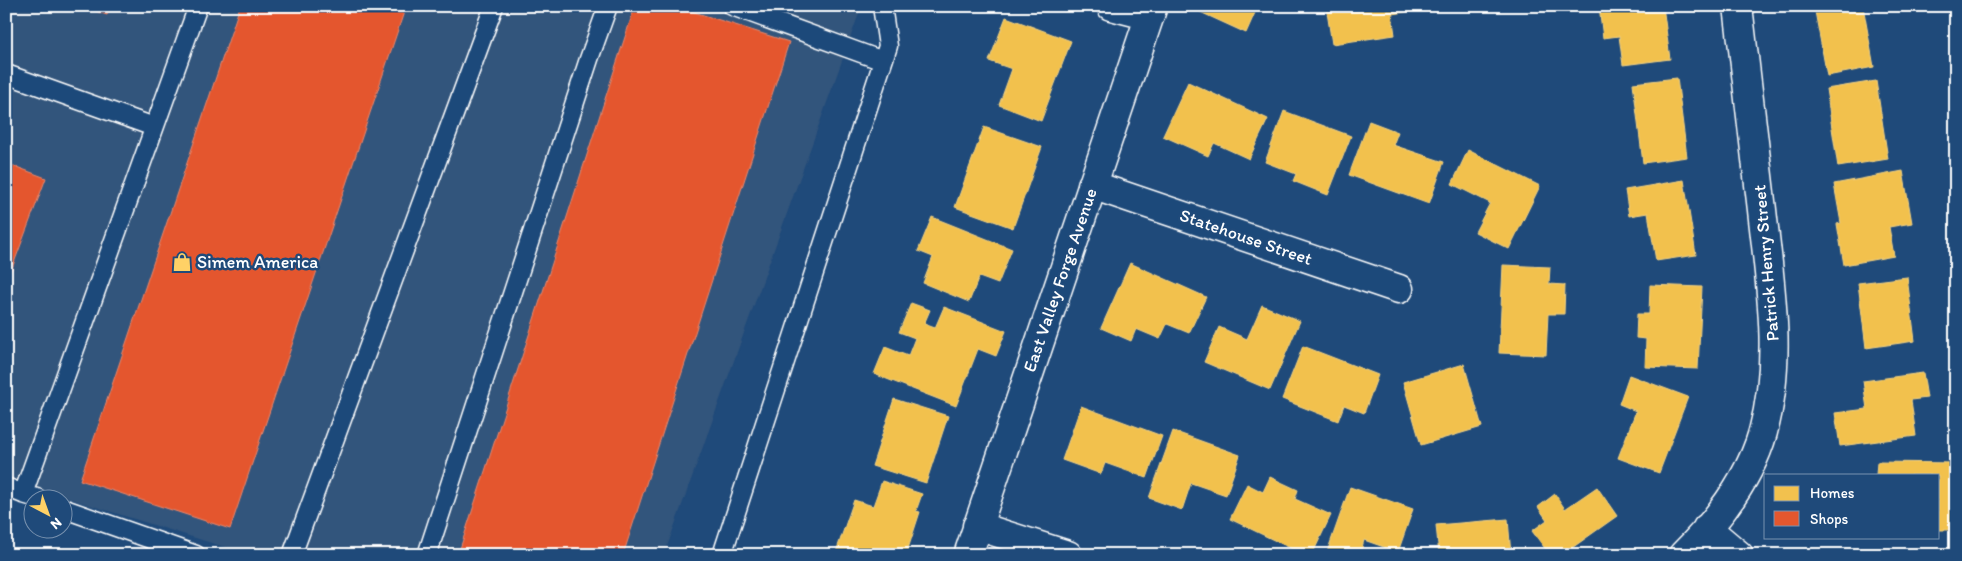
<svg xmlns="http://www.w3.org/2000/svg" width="1962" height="561" font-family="Itim,sans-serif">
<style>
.built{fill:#32547b}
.homes{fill:#f2c14e;stroke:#f6d483}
.shops{fill:#e4572e;stroke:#ec896d}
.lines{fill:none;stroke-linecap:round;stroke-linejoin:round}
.service-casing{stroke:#fff;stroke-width:21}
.minor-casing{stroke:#fff;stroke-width:31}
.service{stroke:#1f4a7a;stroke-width:18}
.minor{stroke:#1f4a7a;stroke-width:28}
.labels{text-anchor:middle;stroke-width:5;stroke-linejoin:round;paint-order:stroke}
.street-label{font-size:18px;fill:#fff;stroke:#1f4a7a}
.poi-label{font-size:18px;fill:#fff;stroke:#1f4a7a;text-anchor:start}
</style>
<rect width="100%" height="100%" fill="#1f4a7a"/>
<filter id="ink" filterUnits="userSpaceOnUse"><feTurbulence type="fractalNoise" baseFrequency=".02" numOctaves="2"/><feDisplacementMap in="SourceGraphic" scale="10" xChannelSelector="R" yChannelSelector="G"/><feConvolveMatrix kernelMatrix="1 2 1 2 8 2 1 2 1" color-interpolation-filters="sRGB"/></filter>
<g filter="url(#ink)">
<path class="built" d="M6 6H853L861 8 664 555H250L6 479Z"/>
<path class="homes" d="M1201 6H1258L1246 33 1198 11Z
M1326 6H1409L1410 11 1392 14 1395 35 1332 44Z
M1599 6H1663L1670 59 1623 65 1619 36 1603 38Z
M1814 6H1863L1874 67 1827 76Z
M1006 17 1071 41 1041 121 999 105 1012 69 989 61Z
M1677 78 1687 157 1643 163 1633 83Z
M1876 81 1888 159 1838 167 1826 89Z
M1188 82 1268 119 1249 159 1214 143 1208 156 1163 136Z
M1284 111 1351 136 1328 195 1293 181 1296 174 1265 162Z
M1369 121 1398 132 1393 145 1444 162 1429 204 1349 175Z
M984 127 1042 147 1013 228 955 207Z
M1468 150 1540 186 1509 249 1475 232 1490 203 1452 184Z
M1903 171 1912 223 1889 227 1894 256 1844 265 1837 224 1841 223 1834 184Z
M1684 180 1696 255 1656 261 1648 213 1629 216 1625 190Z
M932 217 1012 249 998 284 979 277 969 302 923 283 933 257 918 251Z
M1130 263 1206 297 1189 333 1167 324 1160 339 1136 329 1131 341 1101 328Z
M1503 265 1550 267 1549 284 1565 285 1564 314H1548L1546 355 1499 353Z
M1907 277 1915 341 1866 348 1858 283Z
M1650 285 1702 287 1698 369 1645 367 1646 339 1636 338 1637 314H1649Z
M911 303 930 310 924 324 935 328 944 307 1006 331 996 356 978 349 956 406 874 374 885 347 908 356 915 338 899 332Z
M1262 305 1300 321 1270 390 1204 362 1219 327 1247 339Z
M1303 346 1378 375 1364 413 1344 405 1338 421 1282 399Z
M1464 364 1482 427 1421 445 1403 382Z
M1923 373 1927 398 1911 400 1916 436 1840 446 1835 413 1867 409 1863 381Z
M1629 375 1688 397 1659 473 1618 458 1636 411 1619 404Z
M894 399 948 416 926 483 872 466Z
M1081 406 1162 436 1147 478 1105 463 1101 474 1062 460Z
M1173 431 1240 455 1226 495 1191 483 1182 510 1149 498Z
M1877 462 1956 463V530H1938V475H1876Z
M1270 477 1298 490 1295 499 1331 515 1312 555H1305L1230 519 1247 484 1263 492Z
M882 481 922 494 916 511 920 512 906 555H835L854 500 873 506Z
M1350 487 1413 509 1398 552 1364 540 1360 555H1326Z
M1597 487 1617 516 1562 555H1550L1532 531 1547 520 1538 507 1555 494 1565 509Z
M1508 519 1511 555H1439L1436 525Z"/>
<path class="shops" d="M81 6H110L107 15Z
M240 6H406L230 529 80 480Z
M635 6H675L789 42 623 555H458Z
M6 163 46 178 6 284Z"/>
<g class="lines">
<g class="service-casing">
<path id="service" d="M732 6 883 61
M6 74 154 127
M6 487 23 494
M37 498 23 494 198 6
M62 508 196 555
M292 555 494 6
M427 555 589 59 608 6
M722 555 888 46 882 6"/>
</g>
<g class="minor-casing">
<path id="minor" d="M1111 6 1150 16
M1092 185 1399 289
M977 526 1068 555
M1707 528 1739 555
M968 555 1153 6
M1683 555C1717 521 1750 479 1763 432 1783 359 1770 284 1762 210 1754 142 1746 74 1738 6"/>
</g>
<use href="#service" class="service"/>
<use href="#minor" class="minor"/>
</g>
</g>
<defs>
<g id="shop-bare" transform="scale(1.5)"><path d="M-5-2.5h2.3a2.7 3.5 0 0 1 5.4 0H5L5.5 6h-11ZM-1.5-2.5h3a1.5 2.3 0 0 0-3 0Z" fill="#ffd166" stroke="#1f4a7a" stroke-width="2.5" paint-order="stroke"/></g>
</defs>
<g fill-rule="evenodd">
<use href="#shop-bare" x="182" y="262"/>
</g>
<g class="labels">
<g class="street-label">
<text transform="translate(1246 237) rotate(19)" y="6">Statehouse Street</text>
<text transform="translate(1766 263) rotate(-95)" y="6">Patrick Henry Street</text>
<text transform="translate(1060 280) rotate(-71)" y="6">East Valley Forge Avenue</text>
</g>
<g class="poi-label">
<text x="197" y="268">Simem America</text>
</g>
</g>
<rect width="1962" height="561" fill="none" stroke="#1f4a7a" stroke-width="25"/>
<rect x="12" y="12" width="1937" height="536" fill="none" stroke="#fff" stroke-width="2" filter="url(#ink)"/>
<rect x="1764" y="474" width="175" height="65" fill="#1f4a7a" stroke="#7992af"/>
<rect x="1774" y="486" width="25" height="15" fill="#f2c14e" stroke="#7992af"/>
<text x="1810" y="498" font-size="15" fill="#ffffff">Homes</text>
<rect x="1774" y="511" width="25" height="15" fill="#e4572e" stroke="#7992af"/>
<text x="1810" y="524" font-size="15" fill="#ffffff">Shops</text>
<g transform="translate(48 514) rotate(139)"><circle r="24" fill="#1f4a7a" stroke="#7992af"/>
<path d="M0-4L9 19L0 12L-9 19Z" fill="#ffd166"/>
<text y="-8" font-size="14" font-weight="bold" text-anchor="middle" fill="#ffffff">N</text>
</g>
</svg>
